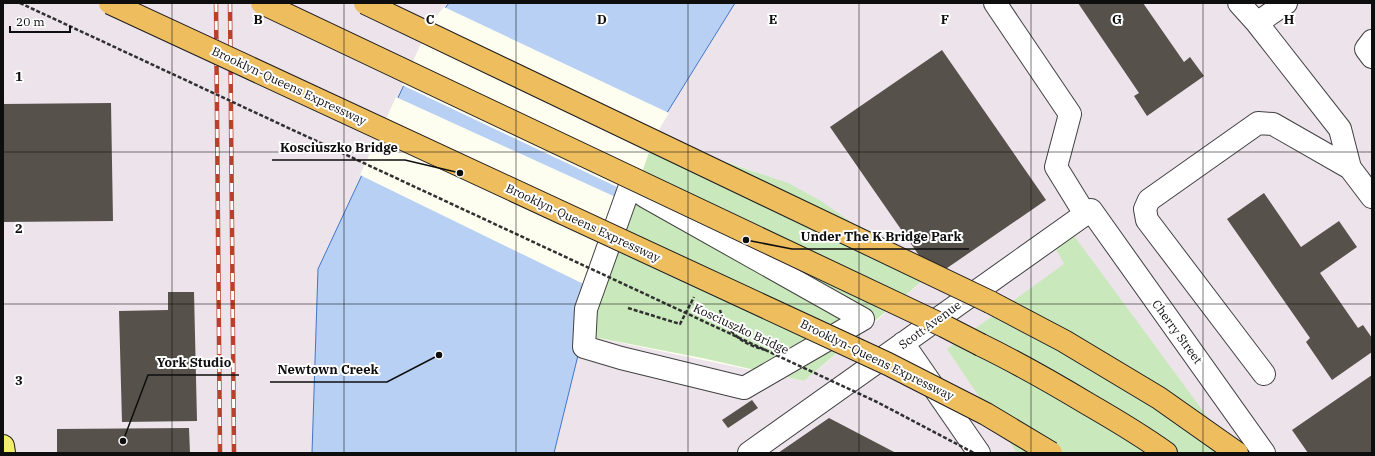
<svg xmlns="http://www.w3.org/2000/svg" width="1375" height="456" font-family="'IBM Plex Serif',serif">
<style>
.industrial{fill:#ece3eb}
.green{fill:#c9e8bb}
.water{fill:#b7d0f4;stroke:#4176c8}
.pier{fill:#fefef0}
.building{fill:#56524b}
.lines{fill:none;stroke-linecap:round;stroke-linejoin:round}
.minor-casing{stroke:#414141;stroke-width:24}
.major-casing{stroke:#1f1f1f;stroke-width:24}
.highway-casing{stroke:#1f1f1f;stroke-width:24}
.path{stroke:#303030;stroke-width:2.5;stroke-dasharray:4 2;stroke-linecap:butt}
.minor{stroke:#fff;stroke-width:22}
.major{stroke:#f3ed6c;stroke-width:22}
.highway{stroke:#eebd5e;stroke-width:22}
.rail-casing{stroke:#b9412c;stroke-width:4.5}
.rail{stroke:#fff;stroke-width:3;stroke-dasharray:9;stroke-linecap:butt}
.highway-bridge-casing{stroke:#1f1f1f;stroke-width:24;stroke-linecap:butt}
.path-bridge{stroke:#303030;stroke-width:2.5;stroke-dasharray:4 2;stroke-linecap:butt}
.highway-bridge{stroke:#eebd5e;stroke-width:22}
.grid{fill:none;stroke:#0e0e0e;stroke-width:1;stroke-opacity:0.55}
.labels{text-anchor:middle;stroke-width:4;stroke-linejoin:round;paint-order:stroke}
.street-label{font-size:12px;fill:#0e0e0e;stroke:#fff}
.grid-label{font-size:13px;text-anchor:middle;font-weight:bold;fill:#0e0e0e;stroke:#fff;stroke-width:4;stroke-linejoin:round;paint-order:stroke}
.leader{fill:none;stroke:#0e0e0e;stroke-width:1.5}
.callout-dot{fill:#0e0e0e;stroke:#fff;stroke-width:1.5}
.callout-label{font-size:13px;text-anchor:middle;font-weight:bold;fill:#0e0e0e;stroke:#fff;stroke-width:4;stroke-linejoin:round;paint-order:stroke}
</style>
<rect width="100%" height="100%" fill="#fefef0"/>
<path class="industrial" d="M3 3H454L421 50 318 269 312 453H3Z
M735 3H1372V453H554L583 335 804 381 875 322 928 276 753 171 652 137Z"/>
<path class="green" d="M652 137 788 183 821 201 928 276 804 381 702 358 583 335Z
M1074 236 1083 248 1234 453H1017L947 349 1064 264 1056 249Z"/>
<path class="water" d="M449 3H735L652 137 583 335 554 453H312L318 269 432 25Z"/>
<path class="pier" d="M444 7 669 113 654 138 634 195 402 85 430 24Z
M396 97 631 204 600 292 360 175Z"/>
<path class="building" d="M1078 3H1143L1184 62 1190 57 1204 76 1147 116 1134 96 1139 93Z
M942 50 1046 200 934 277 830 127Z
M111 103 113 221 3 222V104Z
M1264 193 1301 247 1339 221 1357 247 1320 273 1358 328 1363 325 1372 338V352L1332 380 1306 342 1310 338 1227 219Z
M168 292H194L197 421 122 422 119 311 168 310Z
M1372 375V453H1308L1292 430Z
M752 400 758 408 728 428 722 420Z
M829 418 896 453H778Z
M189 428 190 453H57V429Z"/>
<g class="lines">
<g class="minor-casing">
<path id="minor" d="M995 3 1070 114 1056 167 1085 214
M1239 3 1257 23 1340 129 1350 168
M1257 23 1286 3
M1372 41 1366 49 1372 57
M630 186 646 197 863 319 744 388 621 358 584 347 586 309Z
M903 343 979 453
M1264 374 1147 220 1145 209 1149 200 1258 123 1273 124 1350 168 1372 197
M749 453 1091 210 1264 453"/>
</g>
<g class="major-casing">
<path id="major" d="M3 446 4 453"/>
</g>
<g class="highway-casing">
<path id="highway" d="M990 302 1064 341 1159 398 1237 453
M981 345C1018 363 1053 383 1088 404 1114 419 1141 435 1166 453"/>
</g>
<path class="path" d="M628 308 680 324 694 297
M720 310C726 332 743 345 766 350"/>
<use href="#minor" class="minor"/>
<use href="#major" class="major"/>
<use href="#highway" class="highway"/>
<g class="rail-casing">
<path id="rail" d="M216 3 220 453
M230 3 234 453"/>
</g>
<use href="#rail" class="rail"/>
<g class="highway-bridge-casing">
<path id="highway-bridge" d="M110 3 888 364 986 414 1051 453
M262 3 944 326 981 345
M365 3 990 302"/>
</g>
<path class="path-bridge" d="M20 3 877 402 974 453"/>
<use href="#highway-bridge" class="highway-bridge"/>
</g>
<path class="grid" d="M172 3V453M344 3V453M516 3V453M688 3V453M859 3V453M1031 3V453M1203 3V453M3 152H1372M3 304H1372"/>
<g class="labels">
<g class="street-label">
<text transform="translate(289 86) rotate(25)" y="4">Brooklyn-Queens Expressway</text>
<text transform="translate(583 223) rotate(25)" y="4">Brooklyn-Queens Expressway</text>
<text transform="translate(930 325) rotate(-36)" y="4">Scott Avenue</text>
<text transform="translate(741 329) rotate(25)" y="4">Kosciuszko Bridge</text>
<text transform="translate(1177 332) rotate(54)" y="4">Cherry Street</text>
<text transform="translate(877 360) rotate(26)" y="4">Brooklyn-Queens Expressway</text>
</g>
</g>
<g class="grid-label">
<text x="258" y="24">B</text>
<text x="430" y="24">C</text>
<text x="602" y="24">D</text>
<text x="773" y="24">E</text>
<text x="945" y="24">F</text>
<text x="1117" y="24">G</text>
<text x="1289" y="24">H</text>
<text x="19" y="81">1</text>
<text x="19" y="233">2</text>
<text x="19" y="385">3</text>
</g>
<path class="leader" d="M460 173L405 160H272M746 240L792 249H969M123 441L148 375H239M439 355L387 382H270"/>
<g class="callout-dot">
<circle cx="460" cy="173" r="4"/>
<circle cx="746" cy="240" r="4"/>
<circle cx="123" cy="441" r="4"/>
<circle cx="439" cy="355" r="4"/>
</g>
<g class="callout-label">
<text x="339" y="152">Kosciuszko Bridge</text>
<text x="881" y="241">Under The K Bridge Park</text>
<text x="194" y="367">York Studio</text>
<text x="328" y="374">Newtown Creek</text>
</g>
<rect width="1375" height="456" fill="none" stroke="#0e0e0e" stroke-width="8"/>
<path d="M10 26v6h60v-6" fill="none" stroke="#0e0e0e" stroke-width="2"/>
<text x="16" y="26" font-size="12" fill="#0e0e0e" stroke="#ffffff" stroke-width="3" paint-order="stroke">20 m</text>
</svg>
